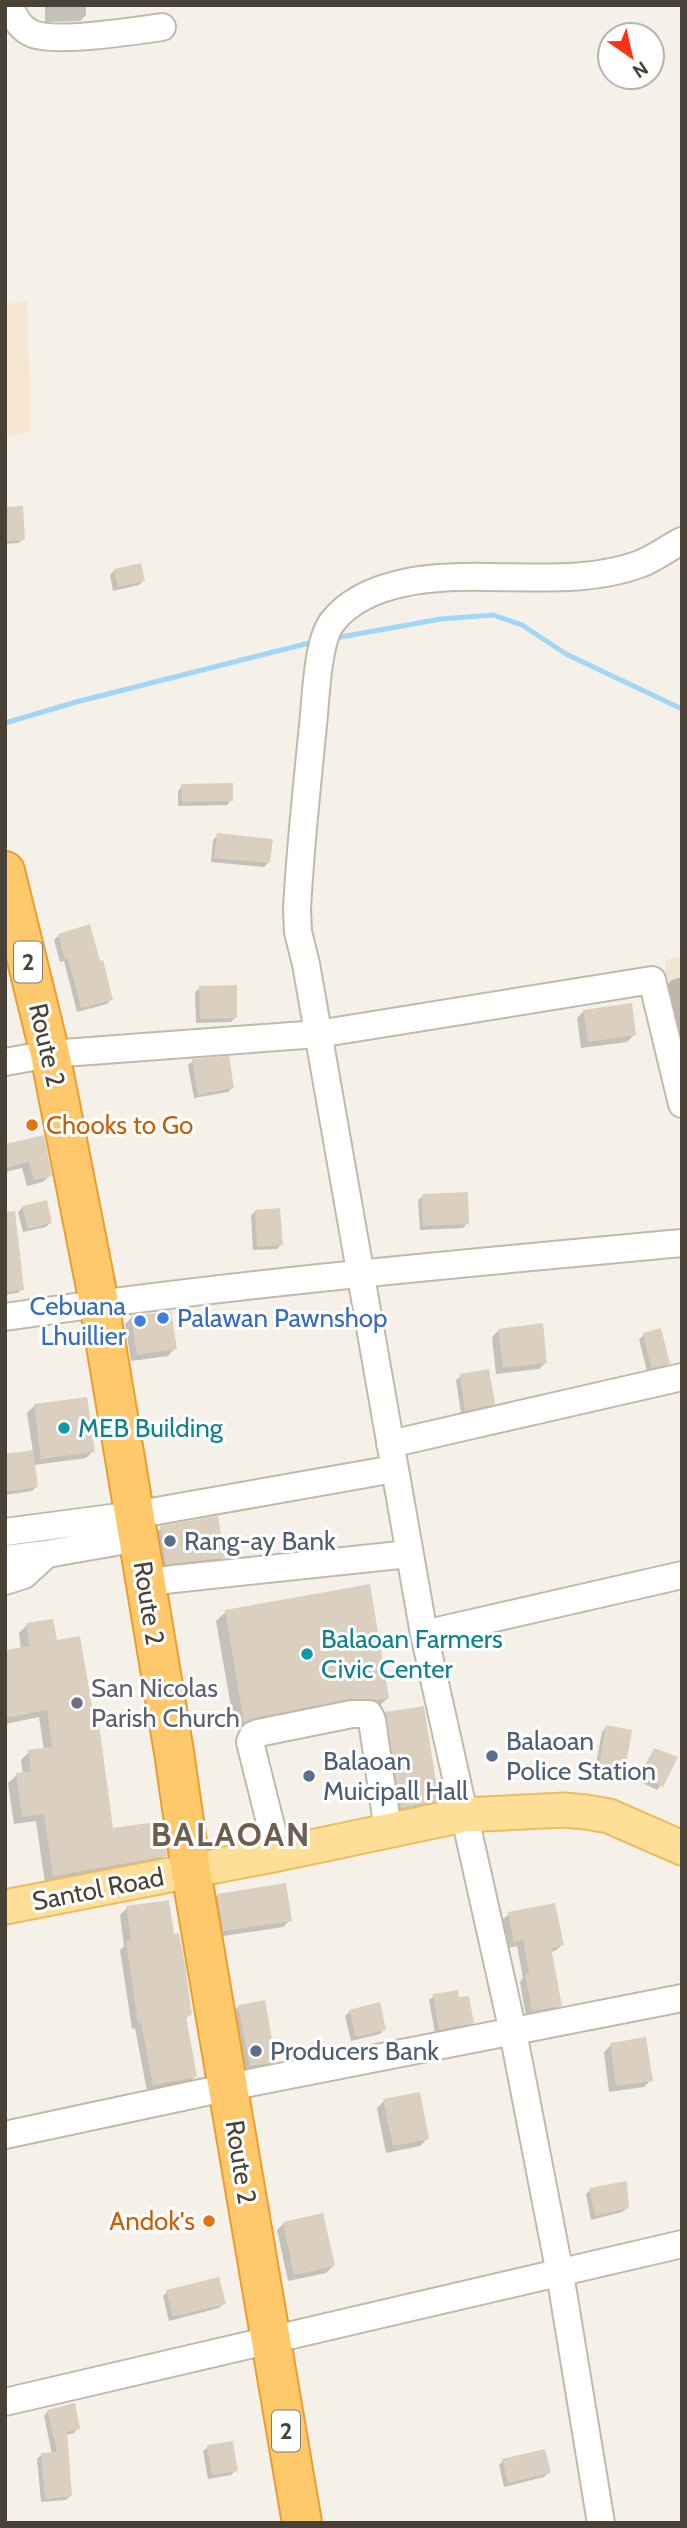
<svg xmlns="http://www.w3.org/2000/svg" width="687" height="2528" font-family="Cabin,sans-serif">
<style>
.commercial{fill:#f8e7d3}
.education{fill:#efe6d2}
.shadow{fill:#0003}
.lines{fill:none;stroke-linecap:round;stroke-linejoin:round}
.stream{stroke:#a2d6f6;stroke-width:5}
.building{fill:#dbd0c0}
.minor-casing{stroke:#c2b9ab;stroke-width:30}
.major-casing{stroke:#ecbd60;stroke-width:37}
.highway-casing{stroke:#e89e30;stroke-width:42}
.minor{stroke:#fff;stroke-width:26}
.major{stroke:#ffde98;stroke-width:33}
.highway{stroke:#ffc86a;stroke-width:38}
.food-dot{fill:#e8710a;stroke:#fff;stroke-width:2.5}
.shop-dot{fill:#3f7fe0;stroke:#fff;stroke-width:2.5}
.culture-dot{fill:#0f9aa8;stroke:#fff;stroke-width:2.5}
.service-dot{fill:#5c6f8a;stroke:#fff;stroke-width:2.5}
.worship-dot{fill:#6b7280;stroke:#fff;stroke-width:2.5}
.labels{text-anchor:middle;stroke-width:6;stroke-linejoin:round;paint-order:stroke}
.shield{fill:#fff;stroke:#807b73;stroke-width:2}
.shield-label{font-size:24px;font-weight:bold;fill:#4a4237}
.street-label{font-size:26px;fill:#4a4237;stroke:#fff}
.food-label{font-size:26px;fill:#c56008;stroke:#fff;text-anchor:start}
.shop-label{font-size:26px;fill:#366cbe;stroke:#fff;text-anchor:end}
.culture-label{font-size:26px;fill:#0d838f;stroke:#fff;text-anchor:start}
.service-label{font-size:26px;fill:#4e5e75;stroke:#fff;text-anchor:start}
.worship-label{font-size:26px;fill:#5b616d;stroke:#fff;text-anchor:start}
.district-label{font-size:33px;font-weight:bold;letter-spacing:2px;fill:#6e5f4d;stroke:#fff}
</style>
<rect width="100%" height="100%" fill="#f5f1e9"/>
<path class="commercial" d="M27 301 31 432 5 437V304Z"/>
<path class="education" d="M682 956V1061L664 992 666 960Z"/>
<path class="shadow" d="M45 5H86V15L80 21 45 22Z
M5 509 23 539 19 543 5 544Z
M115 570 143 581 139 585 113 591 110 575Z
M182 786 231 800 227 805 178 806V791Z
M218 835 268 863 264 867 211 862 213 840Z
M59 935 111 1000 107 1004 77 1012 64 961 60 962 54 940Z
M682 977V1035L675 1037 665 987 672 980Z
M200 988 236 1017 231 1022 196 1023 195 992Z
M584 1011 634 1035 627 1042 581 1048 577 1018Z
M193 1061 232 1088 228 1092 194 1098 188 1065Z
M5 1146 50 1175 43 1182 27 1186 22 1168 5 1172Z
M423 1196 467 1223 463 1228 420 1230 418 1200Z
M23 1207 51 1222 46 1227 23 1232 18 1212Z
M255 1211 281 1244 277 1249 253 1250 251 1216Z
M5 1236 22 1289 18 1293 5 1295Z
M132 1317 175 1348 168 1356 131 1361 125 1324Z
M499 1330 546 1362 539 1369 496 1374 492 1337Z
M644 1335 668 1363 663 1368 647 1371 639 1339Z
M461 1376 493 1403 488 1408 461 1414 456 1380Z
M34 1406 93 1451 86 1458 34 1465 36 1487 32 1491 5 1495V1455L33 1452 27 1413Z
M161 1528 223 1557 216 1564 160 1570 154 1535Z
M226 1612 388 1698 378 1707 244 1726 235 1730 216 1621Z
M27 1625 56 1642 111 1830 165 1855 157 1864 45 1883 36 1821 14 1824 8 1783 17 1775 23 1774 21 1760 29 1752 44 1750 39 1717 5 1724V1652L21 1649 19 1633Z
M386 1713 438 1800 430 1807 394 1814 379 1720Z
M606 1727 624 1769 619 1773 595 1769 602 1732Z
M654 1750 661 1785 657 1790 636 1780Z
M218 1895 290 1920 283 1927 217 1937 211 1902Z
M127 1908 172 1936 190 2014 185 2019 195 2076 189 2083 147 2091 135 2028 132 2029 120 1950 124 1946 120 1915Z
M509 1914 562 1945 555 1951 550 1952 560 2005 554 2011 526 2017 520 1982 523 1978 517 1946 508 1948 502 1920Z
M434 1996 472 2022 467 2027 435 2033 429 2000Z
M239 2006 274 2061 267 2068 243 2072 232 2013Z
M350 2011 384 2029 380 2034 351 2041 345 2016Z
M611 2045 651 2080 644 2087 609 2092 604 2052Z
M384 2101 427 2139 420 2146 386 2153 377 2108Z
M590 2190 627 2208 622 2212 591 2220 586 2194Z
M284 2223 333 2266 326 2273 288 2281 277 2230Z
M167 2292 224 2303 219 2308 169 2321 163 2296Z
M48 2411 78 2428 74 2433 65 2435 71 2495 66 2500 41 2502 37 2459 41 2455 52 2454 44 2416Z
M208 2447 236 2470 231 2475 208 2479 203 2451Z
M503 2461 549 2472 544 2477 504 2487 499 2465Z"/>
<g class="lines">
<path class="stream" d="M335 638 441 619 493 615 522 625 566 654 682 709
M5 723 76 702 317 641"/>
</g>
<path class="building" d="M23 506 25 540 5 541V507Z
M141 563 145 581 118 587 114 569Z
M233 783V801L182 802 181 784Z
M217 833 273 839 270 863 214 858Z
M90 924 100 961 103 960 113 1000 81 1008 68 958 65 959 58 934Z
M237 985V1018L200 1019 199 986Z
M632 1003 636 1035 588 1042 583 1010Z
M229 1056 234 1088 198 1095 192 1059Z
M44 1135 52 1176 34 1180 29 1162 5 1168V1144Z
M468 1192 469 1224 423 1226 422 1194Z
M47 1200 52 1223 28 1229 22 1206Z
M280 1208 283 1245 257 1247 255 1210Z
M15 1211 24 1290 5 1292V1212Z
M171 1311 177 1349 137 1355 131 1316Z
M543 1323 547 1363 503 1368 498 1329Z
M661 1328 670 1364 651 1368 643 1333Z
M489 1369 495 1404 465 1411 460 1374Z
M87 1397 95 1452 41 1459 34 1404Z
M33 1450 38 1487 5 1492V1454Z
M218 1516 225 1558 166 1564 160 1526Z
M370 1584 389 1698 377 1700 349 1699 255 1718 244 1722 225 1610Z
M53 1619 57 1640 80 1636 94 1718 98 1717 113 1828 162 1821 167 1856 53 1876 44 1814 22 1817 16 1773 31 1771 28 1750 52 1747 47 1710 5 1718V1650L30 1646 26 1623Z
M424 1706 439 1800 401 1808 385 1712Z
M606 1725 632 1730 625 1770 599 1765Z
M654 1748 678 1757 663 1787 640 1775Z
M286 1883 292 1921 223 1931 217 1894Z
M169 1900 174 1934 179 1933 185 1964 192 2015 186 2016 197 2077 153 2085 141 2023H138L126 1941H131L126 1906Z
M555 1903 564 1945 551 1948 562 2006 532 2011 525 1974 529 1973 523 1940 514 1942 508 1912Z
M458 1990 459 1997 469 1996 474 2023 439 2030 433 1994Z
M265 2000 276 2062 250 2066 238 2005Z
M380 2002 386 2030 356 2037 349 2010Z
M646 2037 653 2081 616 2086 610 2043Z
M420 2092 429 2139 393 2146 383 2099Z
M627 2181 629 2208 595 2216 589 2188Z
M323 2213 335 2266 294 2275 283 2222Z
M219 2277 226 2304 173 2317 166 2290Z
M75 2403 80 2429 67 2432 72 2496 45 2499 41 2453 57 2452 47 2410Z
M233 2441 238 2471 212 2475 207 2445Z
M545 2449 551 2473 508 2483 502 2459Z"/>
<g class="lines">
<g class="minor-casing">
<path id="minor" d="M10 5C13 17 21 29 33 34 56 43 135 31 162 27
M5 1062 50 1054 318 1034 652 980 682 1104
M5 1317C230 1284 456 1264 682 1243
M390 1444 682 1377
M5 1532 134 1515 394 1469
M5 1559 47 1554 138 1538
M5 1581 24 1575 47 1554
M146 1582 409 1554
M424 1634 682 1575
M278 1854 250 1742 253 1735 258 1733 352 1714H369L372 1720 388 1831
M5 2135 229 2087 682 1998
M5 2402 682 2244
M601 2523 560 2274 513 2032 424 1634 306 964 298 932 297 910C300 848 307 787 313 725 316 699 317 640 333 621 367 579 437 576 487 577 537 577 591 582 640 564 655 558 668 548 682 541"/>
</g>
<g class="major-casing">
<path id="major" d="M5 1907 278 1854 463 1815 564 1810 586 1812 609 1816 682 1848"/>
</g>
<g class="highway-casing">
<path id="highway" d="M5 871 50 1054 99 1303 174 1752 191 1871 302 2523"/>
</g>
<use href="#minor" class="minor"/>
<use href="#major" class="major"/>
<use href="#highway" class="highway"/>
</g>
<g class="food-dot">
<circle cx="32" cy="1125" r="7"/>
<circle cx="209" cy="2221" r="7"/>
</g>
<g class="shop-dot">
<circle cx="163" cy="1318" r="7"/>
<circle cx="140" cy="1321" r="7"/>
</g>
<g class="culture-dot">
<circle cx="64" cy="1428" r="7"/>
<circle cx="307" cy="1654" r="7"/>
</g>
<g class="service-dot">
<circle cx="170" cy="1541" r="7"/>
<circle cx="492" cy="1756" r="7"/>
<circle cx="309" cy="1776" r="7"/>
<circle cx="256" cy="2051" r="7"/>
</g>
<circle class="worship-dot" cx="77" cy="1703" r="7"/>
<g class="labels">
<g class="shield">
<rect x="14" y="941.5" width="28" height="41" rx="5"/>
<rect x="272" y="2410.5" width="28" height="41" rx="5"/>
</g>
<g class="shield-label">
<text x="28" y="970">2</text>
<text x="286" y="2439">2</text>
</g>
<g class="street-label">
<text transform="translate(47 1045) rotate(77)" y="9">Route 2</text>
<text transform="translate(149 1603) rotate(81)" y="9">Route 2</text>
<text transform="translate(98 1889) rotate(-11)" y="9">Santol Road</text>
<text transform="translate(241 2162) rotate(81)" y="9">Route 2</text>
</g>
<g class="food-label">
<text x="46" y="1134">Chooks to Go</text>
<text x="195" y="2230" text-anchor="end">Andok's</text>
</g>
<g class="shop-label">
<text x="126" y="1315">Cebuana<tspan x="126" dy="30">Lhuillier</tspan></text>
<text x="177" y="1327" text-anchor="start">Palawan Pawnshop</text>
</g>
<g class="culture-label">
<text x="78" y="1437">MEB Building</text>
<text x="321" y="1648">Balaoan Farmers<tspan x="321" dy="30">Civic Center</tspan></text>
</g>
<g class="service-label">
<text x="184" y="1550">Rang-ay Bank</text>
<text x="506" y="1750">Balaoan<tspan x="506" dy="30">Police Station</tspan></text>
<text x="323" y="1770">Balaoan<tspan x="323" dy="30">Muicipall Hall</tspan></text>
<text x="270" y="2060">Producers Bank</text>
</g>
<g class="worship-label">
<text x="91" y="1697">San Nicolas<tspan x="91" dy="30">Parish Church</tspan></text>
</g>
<g class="district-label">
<text x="231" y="1846">BALAOAN</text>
</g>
</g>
<rect width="687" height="2528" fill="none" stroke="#4a4237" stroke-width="14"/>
<g transform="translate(631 56) rotate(146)"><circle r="33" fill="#ffffff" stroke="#b7b3af" stroke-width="2"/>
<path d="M0-5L12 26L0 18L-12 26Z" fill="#ff3116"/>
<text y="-10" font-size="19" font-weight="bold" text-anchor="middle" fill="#4a4237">N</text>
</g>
</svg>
